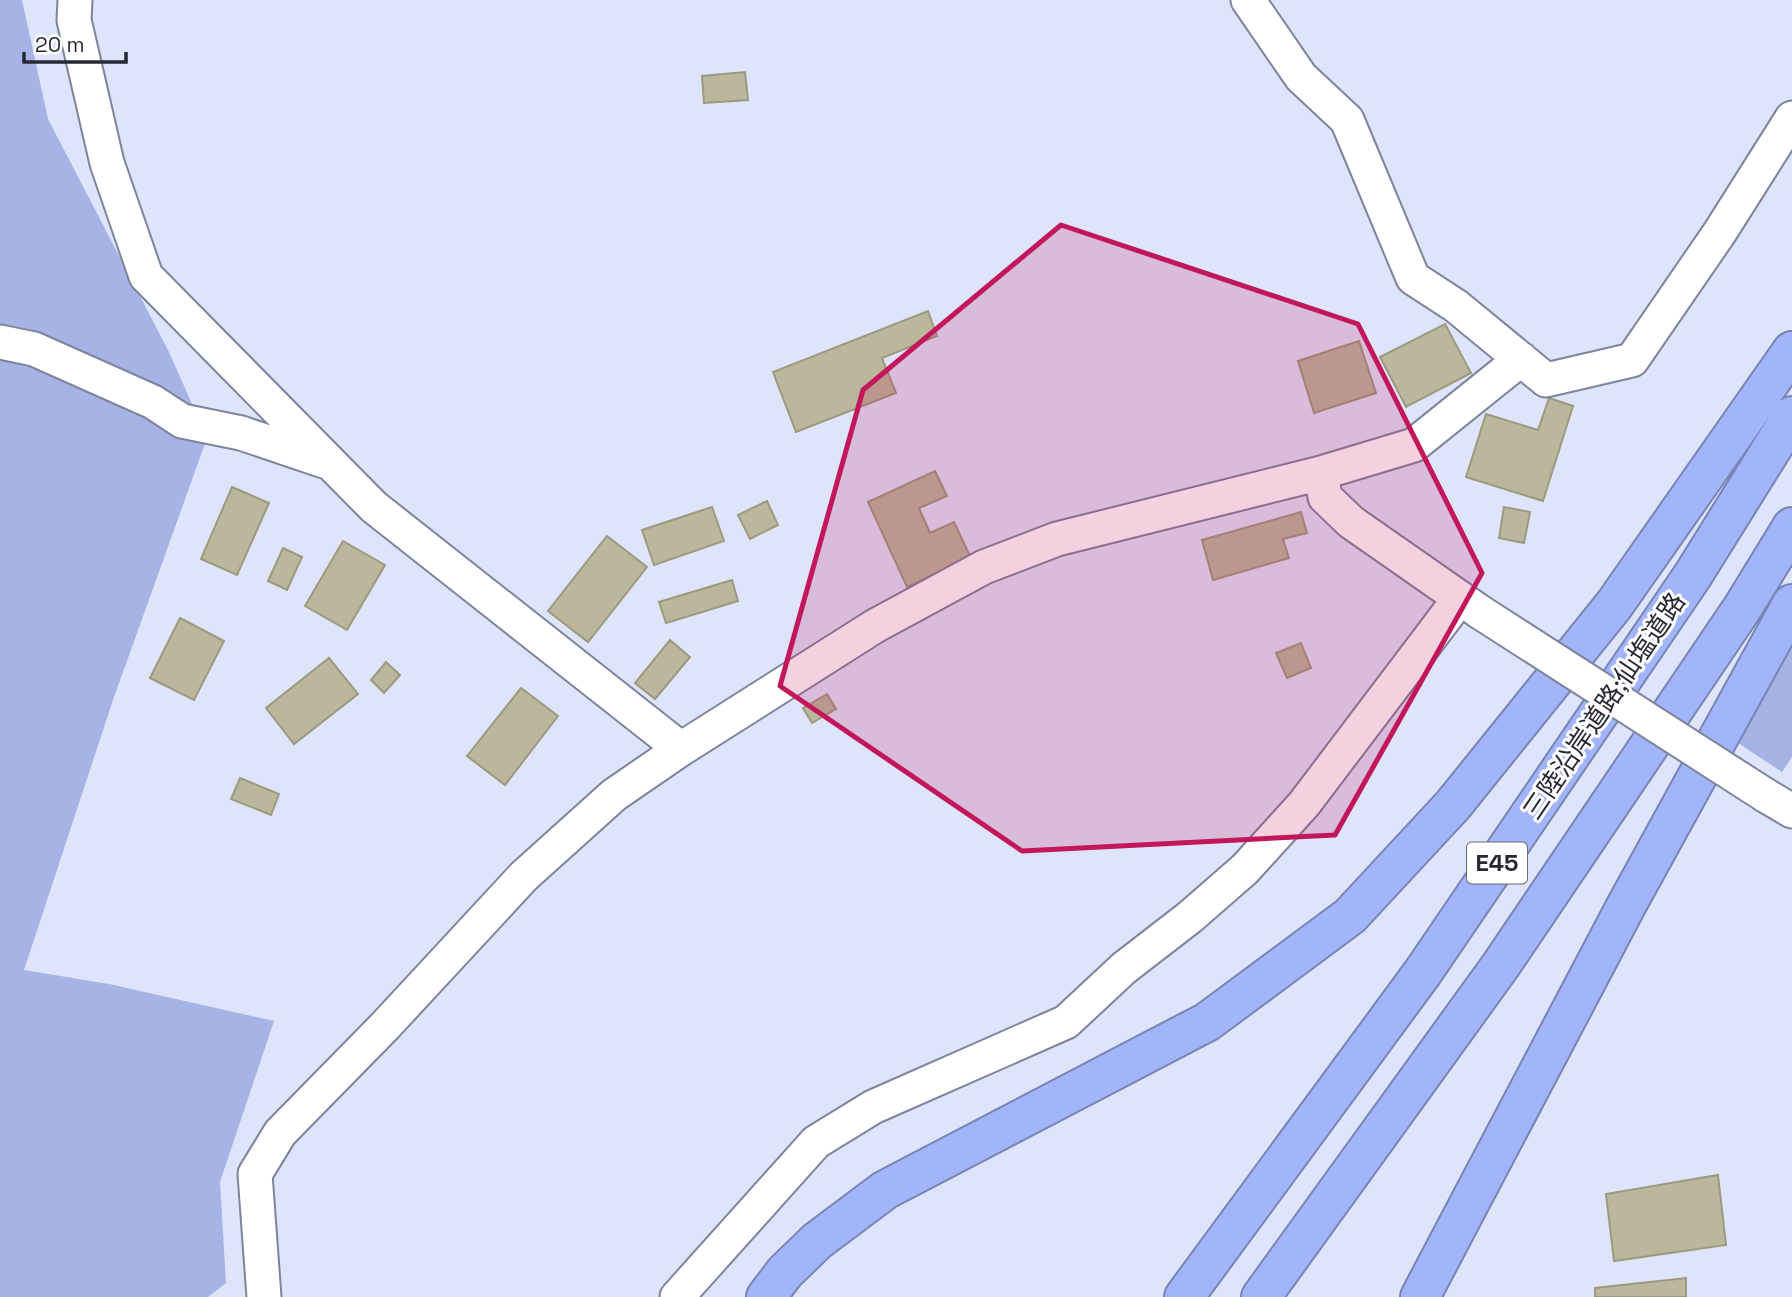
<svg xmlns="http://www.w3.org/2000/svg" width="1792" height="1297" font-family="'Space Grotesk','Noto Sans JP',sans-serif">
<style>
.forest{fill:#a5b3e5}
.building{fill:#bbb79c;stroke:#9c997f;stroke-width:2}
.lines{fill:none;stroke-linecap:round;stroke-linejoin:round}
.street-casing{stroke:#7d849c;stroke-width:37}
.highway-casing{stroke:#7784b4;stroke-width:42}
.street{stroke:#fff;stroke-width:33}
.highway{stroke:#a2b5fa;stroke-width:38}
.street-bridge-casing{stroke:#7d849c;stroke-width:37;stroke-linecap:butt}
.street-bridge{stroke:#fff;stroke-width:33}
.marked{fill:#c2185b;fill-opacity:0.2;stroke:#c2185b;stroke-width:5;stroke-linejoin:round}
.labels{text-anchor:middle;stroke-width:6;stroke-linejoin:round;paint-order:stroke}
.shield{fill:#fff;stroke:#676970;stroke-width:2}
.shield-label{font-size:24px;font-weight:bold;fill:#262933}
.street-label{font-size:26px;fill:#262933;stroke:#fff}
</style>
<rect width="100%" height="100%" fill="#dee5fa"/>
<path class="forest" d="M0 0H22L48 119 169 352 207 438 113 700 24 970 109 984 274 1021 220 1182 226 1283 208 1297H0Z
M1792 638V757L1782 772 1735 741Z"/>
<path class="building" d="M745 72 748 100 704 103 702 76Z
M928 311 937 336 882 358 896 393 796 432 773 372Z
M1445 324 1471 373 1406 407 1380 357Z
M1359 341 1376 393 1314 413 1298 361Z
M1549 398 1573 406 1543 501 1466 477 1486 414 1538 430Z
M935 471 947 496 919 508 930 533 954 522 971 558 907 587 868 502Z
M232 487 269 503 237 575 201 559Z
M767 501 778 525 750 539 738 515Z
M712 507 724 541 654 565 642 530Z
M1504 507 1530 512 1524 543 1499 538Z
M1301 512 1307 533 1283 539 1289 558 1213 580 1202 540Z
M607 536 647 567 588 642 548 611Z
M343 541 385 565 347 630 305 606Z
M283 548 302 557 287 590 268 581Z
M732 580 738 601 666 623 659 602Z
M180 618 224 641 194 700 150 678Z
M670 640 690 657 655 699 635 683Z
M1301 643 1311 668 1287 678 1276 653Z
M329 658 358 694 294 744 266 708Z
M386 662 400 675 384 693 371 680Z
M521 688 558 716 505 785 467 756Z
M827 694 836 709 812 723 803 708Z
M240 778 279 794 271 815 231 799Z
M1718 1175 1726 1245 1614 1261 1606 1194Z
M1686 1278V1297H1595V1288Z"/>
<g class="lines">
<g class="street-casing">
<path id="street" d="M75 0 74 20 107 163 146 276 374 507 681 749
M1248 0 1301 77 1347 120 1413 278 1456 306 1546 380 1632 360 1720 232 1792 118
M0 342 34 349 153 402 182 421 241 433 324 461
M1321 473 1414 445 1521 359
M1765 795 1792 811
M264 1297 255 1174 280 1133 385 1026 524 876 614 795 681 749 875 626 984 567 1057 539 1321 473 1325 497 1351 522 1480 612
M677 1297 816 1142 873 1107 1066 1022 1124 968 1190 917 1245 869 1304 804 1460 598"/>
</g>
<g class="highway-casing">
<path id="highway" d="M766 1297 785 1272 817 1241 885 1190 1207 1022 1350 916 1453 805 1614 605 1792 351
M1184 1297 1423 972 1693 575 1792 416
M1261 1297 1501 965 1743 607 1792 527
M1420 1297 1626 906 1792 604"/>
</g>
<use href="#street" class="street"/>
<use href="#highway" class="highway"/>
<g class="street-bridge-casing">
<path id="street-bridge" d="M1480 612 1765 795"/>
</g>
<use href="#street-bridge" class="street-bridge"/>
</g>
<path class="marked" d="M1061 225 1358 324 1482 573 1335 835 1022 851 780 686 863 390Z"/>
<g class="labels">
<rect class="shield" x="1467" y="842.5" width="60" height="41" rx="5"/>
<g class="shield-label">
<text x="1497" y="871">E45</text>
</g>
<g class="street-label">
<text transform="translate(1604 706) rotate(-56)" y="9">三陸沿岸道路;仙塩道路</text>
</g>
</g>
<path d="M24 52v10h102v-10" fill="none" stroke="#262933" stroke-width="3.5"/>
<text x="35" y="52" font-size="21" fill="#262933" stroke="#ffffff" stroke-width="5" paint-order="stroke">20 m</text>
</svg>
